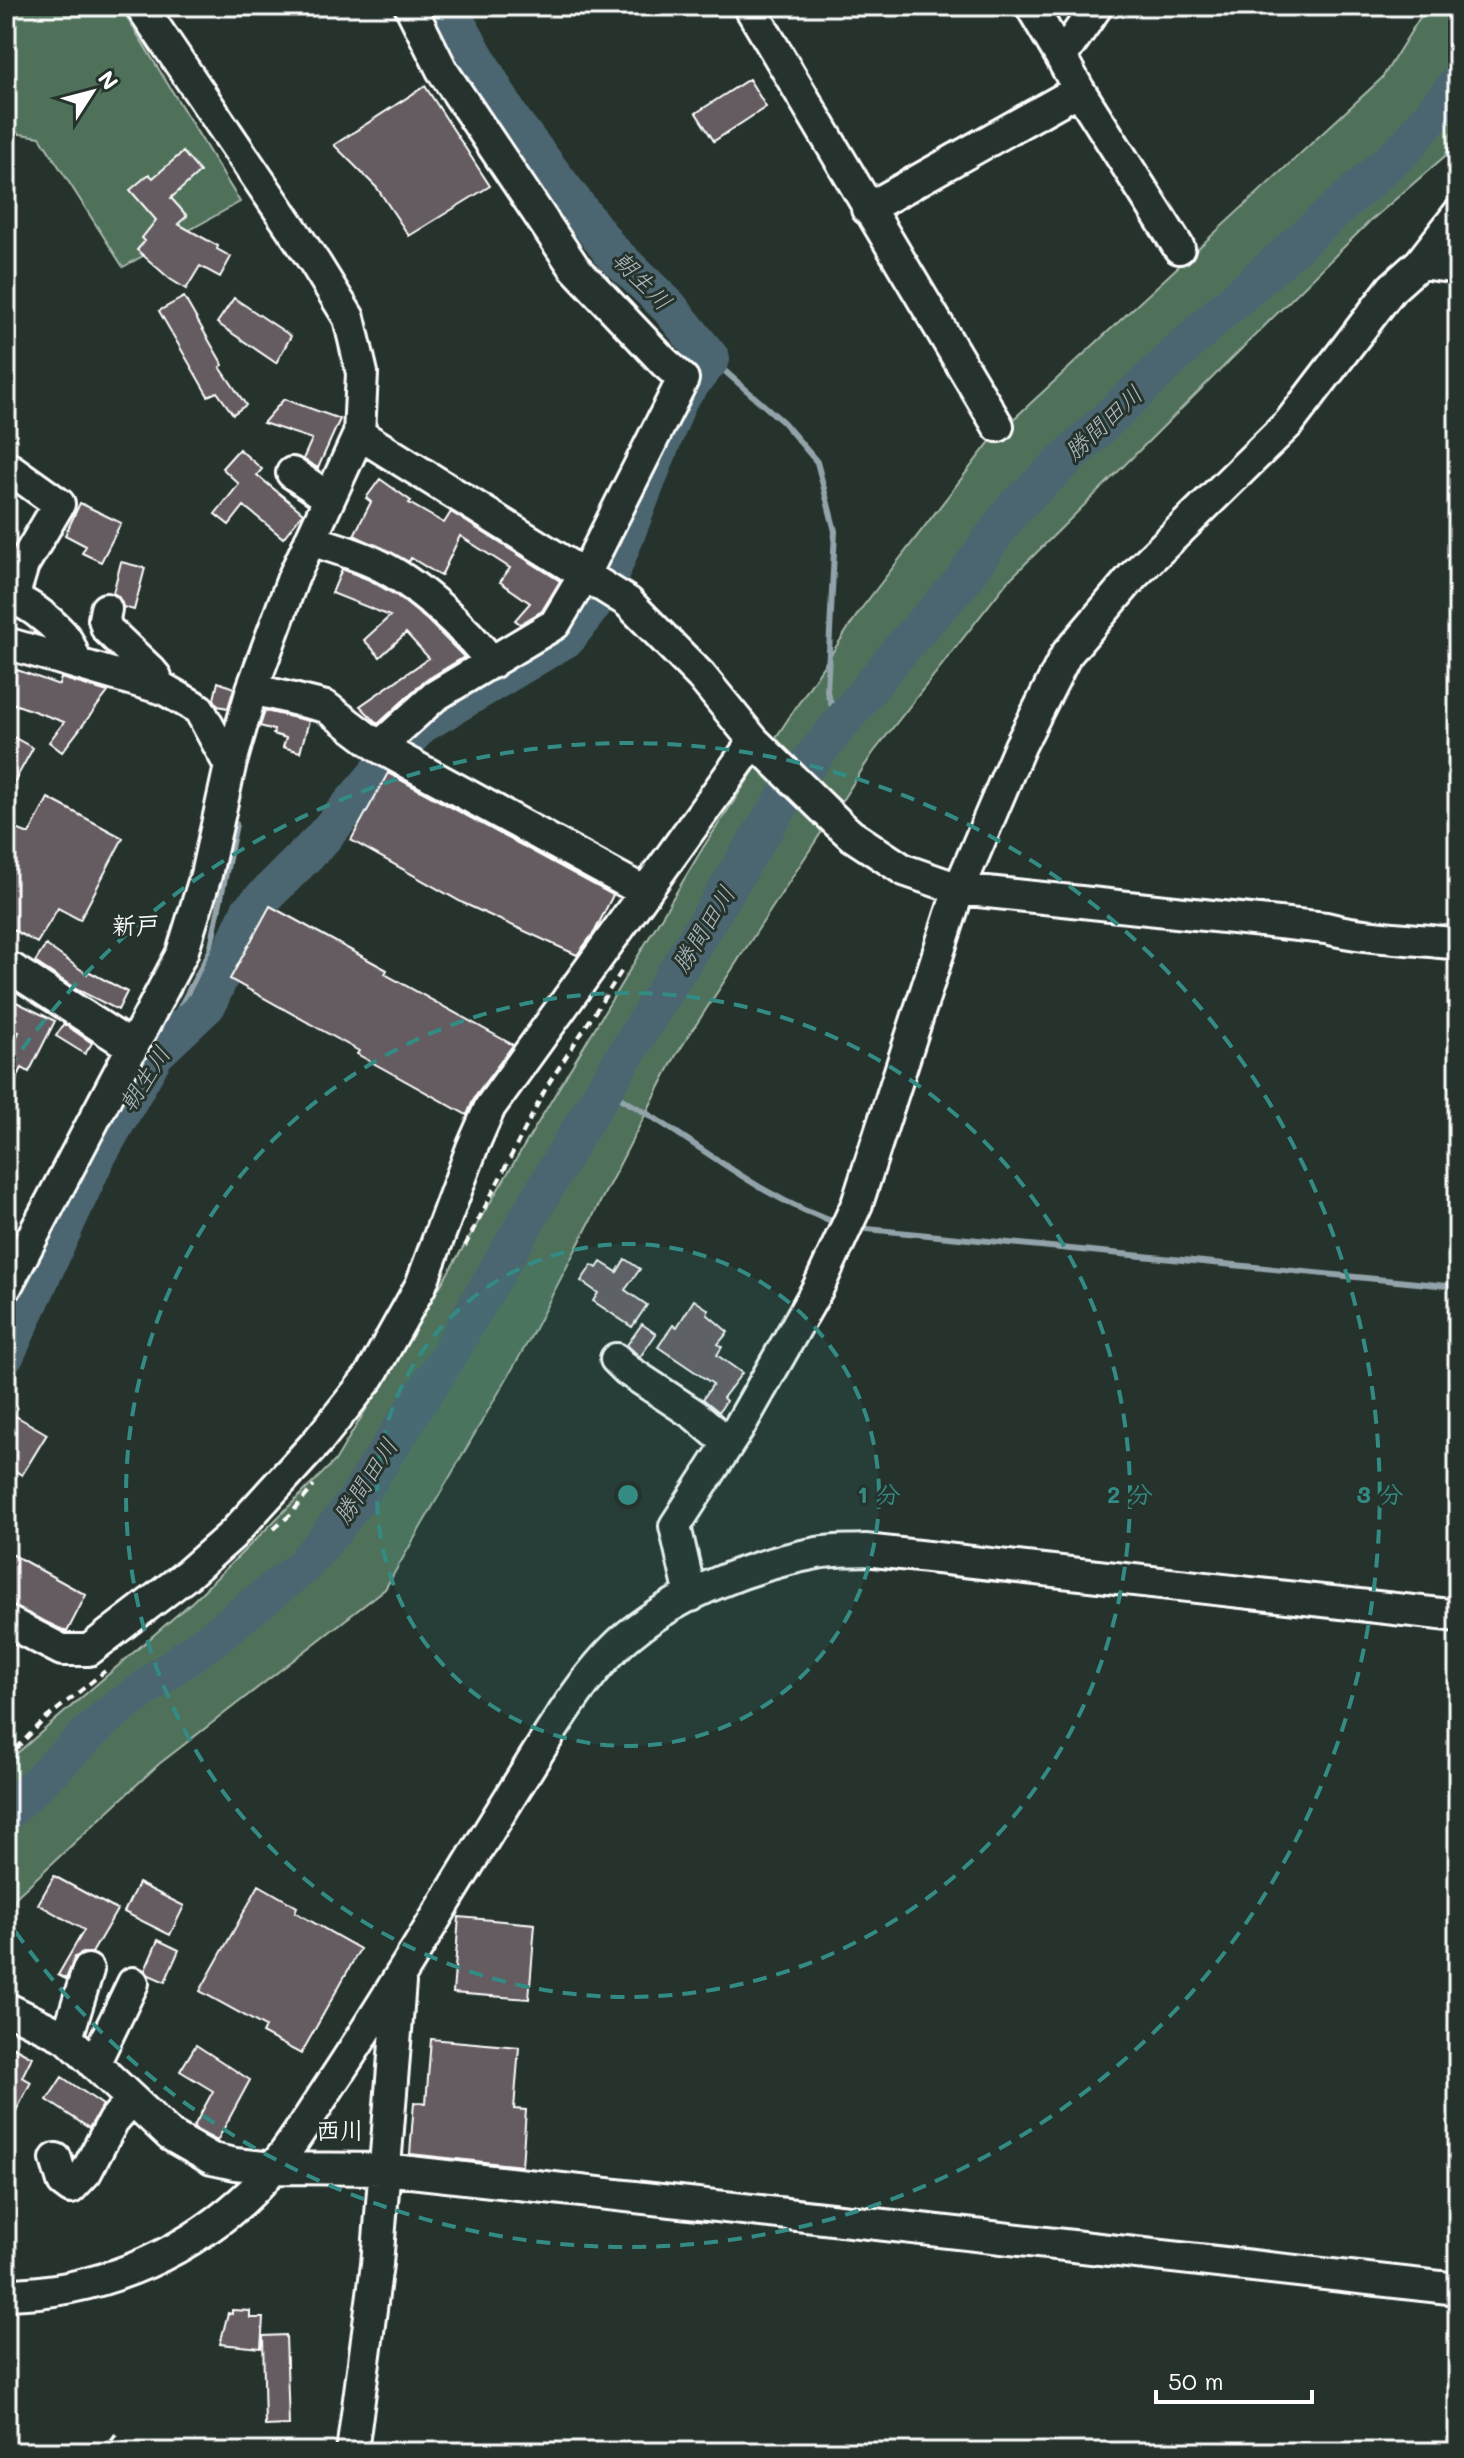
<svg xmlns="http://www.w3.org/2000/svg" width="1464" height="2458" font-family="Mali,'Klee One',sans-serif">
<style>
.green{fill:#50715a;stroke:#a8b8ac;stroke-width:2}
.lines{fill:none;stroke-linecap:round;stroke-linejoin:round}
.stream{stroke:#93a3aa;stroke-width:6}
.river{stroke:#4b6671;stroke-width:38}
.building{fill:#655c62;stroke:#fff;stroke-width:2}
.minor-casing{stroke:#fff;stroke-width:36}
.path{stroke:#fff;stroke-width:4;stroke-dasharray:8 6;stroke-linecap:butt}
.minor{stroke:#26332d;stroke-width:30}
.ring{fill:none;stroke:#338b84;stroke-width:4;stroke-dasharray:14 10}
.labels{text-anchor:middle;stroke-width:6;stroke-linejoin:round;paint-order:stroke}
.water-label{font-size:24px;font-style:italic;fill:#aebabf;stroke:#26332d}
.neighbourhood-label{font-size:24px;font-weight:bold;fill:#fff;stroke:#26332d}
.centre{fill:#338b84;stroke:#26332d;stroke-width:4}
.ring-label{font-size:24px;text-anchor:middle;font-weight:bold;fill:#338b84;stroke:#26332d;stroke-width:6;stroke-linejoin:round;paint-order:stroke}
</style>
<rect width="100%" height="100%" fill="#26332d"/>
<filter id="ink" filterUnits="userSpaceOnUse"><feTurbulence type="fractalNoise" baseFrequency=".0125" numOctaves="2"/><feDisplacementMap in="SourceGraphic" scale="16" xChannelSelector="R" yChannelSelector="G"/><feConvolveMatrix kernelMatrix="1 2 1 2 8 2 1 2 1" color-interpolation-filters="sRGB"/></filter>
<g filter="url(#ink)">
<path class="green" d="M6 6H120L240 202 123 267 40 137 6 132Z
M1427 6H1458V133L1445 156 1368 223 1008 581 873 753 675 1057 529 1340 385 1589 159 1764 16 1897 6 1927V1767L15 1755 193 1601 335 1461 704 846 861 609 992 439 1382 78Z"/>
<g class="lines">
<path class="stream" d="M711 359 783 422 817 462 835 531 827 692 839 725
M155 1054 210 951 236 824
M604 1090C685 1129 751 1196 838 1223
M857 1228 1458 1287"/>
<path class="river" d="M447 6 511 119 610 250 669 307 711 359 679 398 612 570
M398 750 421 725 567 638 594 603
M6 1354 95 1160 155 1054 207 1005 249 912 319 842 388 761
M6 1813 104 1719 218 1634 301 1568 332 1532 356 1500 446 1359 575 1137 754 845 803 770 905 644 959 585 1012 510 1217 316 1406 147 1458 82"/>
</g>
<path class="building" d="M749 79 766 107 714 141 696 113Z
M425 86 490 186 409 236 377 188 334 145Z
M183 152 200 172 171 198 187 216 178 224 218 246 217 249 231 257 220 277 200 266 186 289 170 279 137 250 145 241 142 238 156 220 130 190 149 174 153 178Z
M184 297 223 365 220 367 246 405 233 414 217 392 208 396 159 311Z
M234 298 291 336 276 363 217 323Z
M284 399 340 419 318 468 303 459 312 439 263 423Z
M239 449 262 469 257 475 303 513 283 538 244 506 229 525 215 514 239 484 222 468Z
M380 479 411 501 409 503 444 523 451 512 560 581 542 611 520 624 515 620 530 603 500 582 510 568 460 536 441 576 411 558 409 562 354 535 371 502 366 498Z
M80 503 121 523 101 562 82 553 86 546 65 535Z
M121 562 145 568 134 610 123 607 118 596 113 593Z
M342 569 367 579 397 596 427 620 464 657 423 682 378 724 360 706 429 658 406 633 380 657 364 640 390 616 332 593Z
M6 666 59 685 61 678 108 692 62 752 49 742 64 722 6 701Z
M218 682 234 688 228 708 218 706 214 699Z
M265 711 309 721 300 752 283 747 286 738 273 734 274 730 260 726Z
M6 733 33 748 6 797Z
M388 773 613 895 595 931 577 955 463 903 351 840Z
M48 798 123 838 80 920 58 908 37 943 6 926V825L29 834Z
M270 906 387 970 385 974 513 1045 475 1096 467 1115 357 1054 359 1051 230 979Z
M46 945 87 974 88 971 127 992 118 1010 76 989 35 962Z
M6 997 55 1021 29 1072 22 1068 6 1100V1059L19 1032 14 1030 6 1048Z
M64 1024 92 1043 85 1054 56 1036Z
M625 1259 640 1269 625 1290 647 1305 632 1327 593 1301 598 1293 581 1281 592 1265 597 1268 601 1262 617 1272Z
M694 1300 709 1310 707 1314 728 1332 718 1344 722 1347 717 1355 742 1373 723 1398 726 1401 719 1412 703 1399 713 1384 658 1347 673 1325 677 1327Z
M642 1324 656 1334 640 1357 627 1345Z
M14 1415 47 1434 22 1475 6 1465V1429Z
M6 1551 86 1595 67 1632 6 1603Z
M54 1876 117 1910 92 1953H83L75 1957 66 1979 58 1975 84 1930 38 1904Z
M138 1883 184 1906 170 1935 124 1912Z
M259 1885 297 1907 295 1912 360 1949 301 2054 262 2033 265 2027 200 1991Z
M459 1917 535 1924 529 1999 453 1993Z
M158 1940 179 1950 165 1982 149 1975 145 1970Z
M431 2039 519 2047 514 2109 526 2110 522 2166 410 2154 414 2102 426 2103Z
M10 2045 32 2057 22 2077 31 2082 6 2131V2054Z
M196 2045 250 2080 217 2141 193 2128 213 2091 180 2071Z
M62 2077 103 2105 89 2128 47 2100Z
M232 2310 250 2311V2318H263L261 2348 220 2344 228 2313 232 2314Z
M286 2335 289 2425 265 2426 263 2336Z"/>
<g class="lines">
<g class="minor-casing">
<path id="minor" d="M749 6 998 426
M1031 6 1061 57
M1097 6 1061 57 1079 90 1179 248
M867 209 1079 90
M1420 263 1458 268
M359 434 628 602 701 676 754 741 840 825 851 835 904 870 959 889 1326 928C1369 939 1414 938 1458 944
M6 466 59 504 23 565 13 598
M292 473 329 498
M310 540C332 547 354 553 375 563 416 582 465 627 492 663
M6 599C22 596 52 623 63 635 70 642 73 655 77 664
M106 609 104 619 107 629 151 671 156 677V686
M6 643 164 689 199 709 230 766
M252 689 326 707 379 747 435 696 555 624 585 574 683 379 664 362 574 267 442 70 410 6
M379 747 645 892
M6 974 12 969 132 1047
M6 1287 182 953 206 875 230 766 252 689 293 578 359 434 362 373 349 318 315 263 141 6
M616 1359 627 1370 695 1415 728 1443
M691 1596 675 1526 738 1429 818 1288 857 1204 959 889 1020 746 1066 655 1133 576 1289 423 1392 288 1420 263 1458 214
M6 1621 62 1650H89L188 1574 232 1535 317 1442 370 1376 421 1285 472 1148 490 1107 754 741
M6 2008 67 2038 170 2135 212 2159 235 2164 275 2168 384 2169 1458 2289
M67 2038 88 1970
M94 2064 133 1983
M56 2159 63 2182 71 2188 86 2172 113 2121 132 2099
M6 2294C93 2293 177 2259 242 2201 280 2167 305 2123 333 2081 399 1982 458 1879 522 1778 551 1732 588 1668 630 1634 682 1592 752 1565 817 1553 833 1550 850 1551 865 1550L1458 1616
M352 2452 377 2264 400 1982"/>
</g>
<path class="path" d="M465 1246 547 1086 623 969
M274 1529 290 1515 314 1486
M6 1759 43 1721 105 1671
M103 2452 119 2430"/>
<use href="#minor" class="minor"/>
</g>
</g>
<circle cx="628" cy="1495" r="251" fill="#338b84" fill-opacity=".12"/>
<g class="ring">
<circle cx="628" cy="1495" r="251"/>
<circle cx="628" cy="1495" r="502"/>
<path d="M8 1069A752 752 0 1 1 8 1921"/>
</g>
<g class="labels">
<g class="water-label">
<text transform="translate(642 281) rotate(45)" y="8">朝生川</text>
<text transform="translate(1104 423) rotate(-43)" y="8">勝間田川</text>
<text transform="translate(704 929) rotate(-58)" y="8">勝間田川</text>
<text transform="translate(145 1079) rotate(-57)" y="8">朝生川</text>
<text transform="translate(366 1481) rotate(-57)" y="8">勝間田川</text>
</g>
<g class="neighbourhood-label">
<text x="136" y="934">新戸</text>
<text x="340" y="2139">西川</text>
</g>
</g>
<circle cx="628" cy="1495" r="12" class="centre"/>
<g class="ring-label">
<text x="879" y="1503">1 分</text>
<text x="1130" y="1503">2 分</text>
<text x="1380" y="1503">3 分</text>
</g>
<rect width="1464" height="2458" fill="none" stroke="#26332d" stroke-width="32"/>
<rect x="16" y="16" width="1432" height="2426" fill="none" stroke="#fff" stroke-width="3" filter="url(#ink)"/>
<g transform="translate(92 92) rotate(54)" stroke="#26332d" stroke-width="6" paint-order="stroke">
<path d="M0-6L14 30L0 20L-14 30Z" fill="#ffffff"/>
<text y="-12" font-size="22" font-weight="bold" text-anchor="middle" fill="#ffffff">N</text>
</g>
<path d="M1156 2390v12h156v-12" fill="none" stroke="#ffffff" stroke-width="4"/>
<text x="1168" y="2390" font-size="24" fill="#ffffff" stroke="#26332d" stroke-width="6" paint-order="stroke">50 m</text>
</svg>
